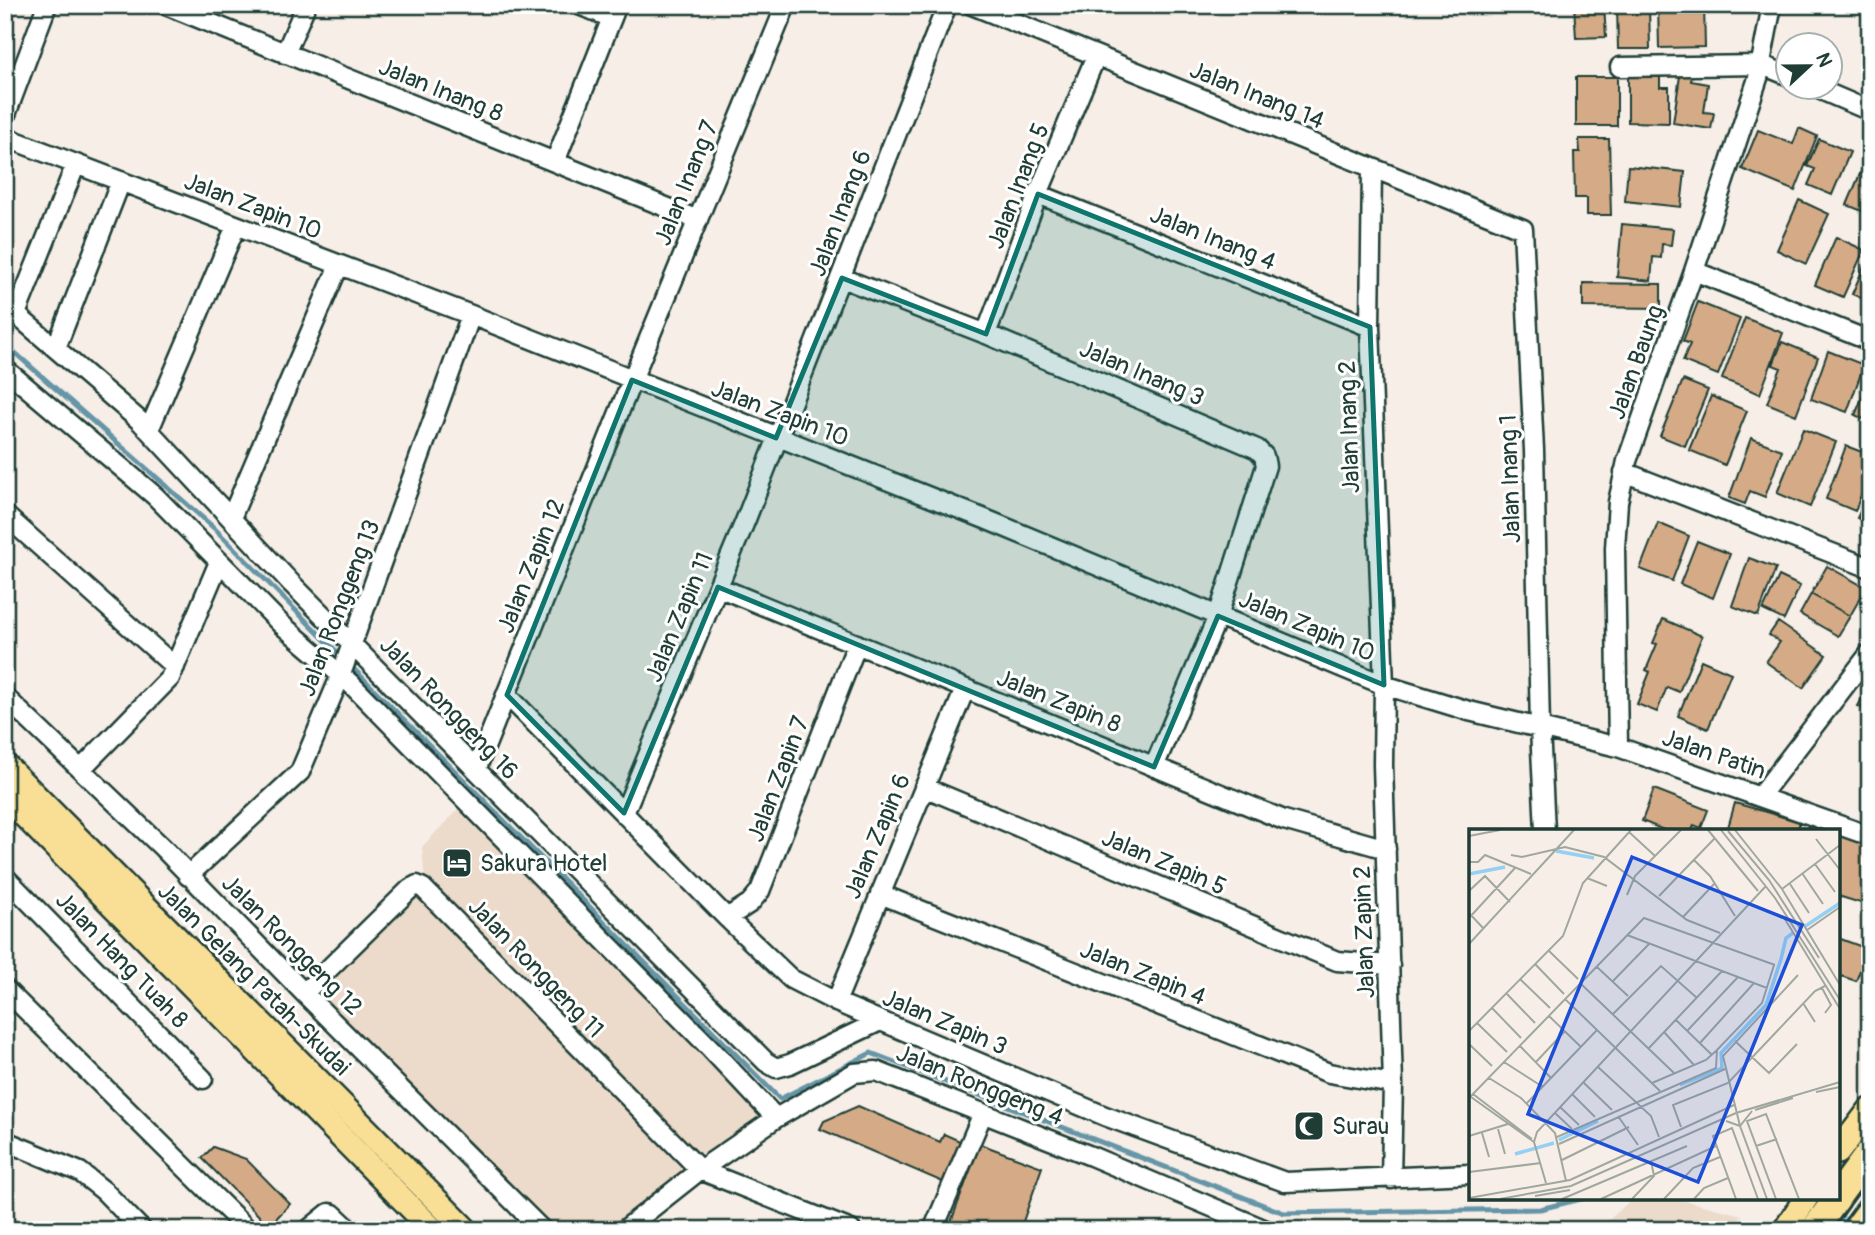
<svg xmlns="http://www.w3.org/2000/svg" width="1875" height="1235" font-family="Pangolin,sans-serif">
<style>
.built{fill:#ecdaca}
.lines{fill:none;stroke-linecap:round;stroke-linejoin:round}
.stream{stroke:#6595a7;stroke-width:5}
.river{stroke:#94cff4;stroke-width:30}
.building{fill:#d4ab86;stroke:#1f3d34;stroke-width:2}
.minor-casing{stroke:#1f3d34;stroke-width:23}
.major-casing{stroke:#1f3d34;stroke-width:28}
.highway-casing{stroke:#1f3d34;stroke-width:32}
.minor{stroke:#fff;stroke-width:18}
.major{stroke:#f9df96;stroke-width:23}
.highway{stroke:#f9df96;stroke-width:26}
.marked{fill:#0f766e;fill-opacity:0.2;stroke:#0f766e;stroke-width:5;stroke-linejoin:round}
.labels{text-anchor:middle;stroke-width:6;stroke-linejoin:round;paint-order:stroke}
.street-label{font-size:24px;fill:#1f3d34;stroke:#fff}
.poi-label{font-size:24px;fill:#1f3d34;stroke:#fff;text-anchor:start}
.inset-river{fill:none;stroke:#94cff4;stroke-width:3.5}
.inset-road{fill:none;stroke:#a0a79f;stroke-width:2}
.view{fill:#1d4ed8;fill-opacity:0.15;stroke:#1d4ed8;stroke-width:3.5}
.inset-edge{fill:none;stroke:#1f3d34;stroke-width:3.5}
</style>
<rect width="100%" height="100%" fill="#f6eee7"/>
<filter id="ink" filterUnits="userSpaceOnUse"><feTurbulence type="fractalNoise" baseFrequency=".0143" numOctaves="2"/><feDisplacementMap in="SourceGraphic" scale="14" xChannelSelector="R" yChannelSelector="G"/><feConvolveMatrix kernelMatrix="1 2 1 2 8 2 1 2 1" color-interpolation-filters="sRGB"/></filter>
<g filter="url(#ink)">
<path class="built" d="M462 805 767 1117 688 1171 615 1230H551L312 994 425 882 422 847Z
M1633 1198H1674L1742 1215 1731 1230H1608V1221Z"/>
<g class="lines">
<path class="stream" d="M5 344 214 528 780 1099 871 1053 1284 1213 1540 1209 1585 1198"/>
<path class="river" d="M1804 1201 1838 1230"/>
</g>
<path class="building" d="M1574 5H1604L1606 37 1576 38Z
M1617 5H1649L1650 49H1618Z
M1658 5H1704L1705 47 1659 48Z
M1681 69 1693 71 1691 81 1708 84 1704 112 1714 113 1711 129 1673 123Z
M1628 71H1660V87H1669V123L1628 122Z
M1870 71V97L1862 94Z
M1576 77H1617V126H1576Z
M1799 128 1817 136 1795 191 1742 169 1758 130 1793 144Z
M1579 139H1609L1611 215H1587V198H1575L1574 152H1580Z
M1819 139 1850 152 1832 195 1808 185 1815 169 1807 166Z
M1870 150V214L1847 205Z
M1628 166 1685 172 1681 207 1625 201Z
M1799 200 1829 214 1806 264 1777 250Z
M1622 224 1673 229 1671 245 1662 244 1661 258 1653 257 1651 281 1617 277Z
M1836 237 1864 250 1843 297 1815 285Z
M1870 253V302L1852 294Z
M1583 283 1661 284V308L1583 307Z
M1698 302 1740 319 1718 375 1683 361 1690 344 1683 341Z
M1745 318 1783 333 1760 394 1722 379Z
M1782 342 1818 357 1796 415 1767 403 1781 368 1773 365Z
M1828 351 1864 365 1847 412 1811 399Z
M1870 379V422L1855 415Z
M1683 380 1708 390 1685 446 1660 436Z
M1711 396 1747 411 1725 465 1689 450Z
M1803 429 1836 442 1810 507 1777 493Z
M1751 438 1782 450 1765 497 1750 491 1745 504 1729 498Z
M1846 446 1870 455V471L1855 511 1826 499Z
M1866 499 1870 501V524L1857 518Z
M1658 523 1689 536 1672 581 1640 569Z
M1697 541 1730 554 1713 598 1680 584Z
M1749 558 1776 568 1758 616 1732 606Z
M1827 566 1866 588 1850 616 1811 594Z
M1779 576 1800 586 1784 620 1763 610Z
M1811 594 1850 616 1838 636 1800 614Z
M1663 619 1702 636 1679 692 1667 687 1657 712 1637 704 1650 672 1646 670 1657 644 1653 643Z
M1778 622 1826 655 1803 688 1766 662 1780 642 1769 635Z
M1701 660 1731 673 1708 729 1678 716Z
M1870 684V712L1858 706Z
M1654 789 1708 810 1701 828 1694 825 1692 831H1666L1642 821Z
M1735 803 1800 822 1797 831H1727Z
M1808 825 1826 831H1807Z
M1838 835 1870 845V906L1838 896Z
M1838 938 1868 949 1856 981 1838 975Z
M858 1106 940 1142 944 1134 962 1142 945 1183 820 1129 824 1121Z
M980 1144 1042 1167 1020 1230H948Z
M213 1147 246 1159 290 1204 269 1226 202 1158Z"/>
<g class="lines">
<g class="minor-casing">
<path id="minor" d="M166 5 698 220
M579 5 612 18
M972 5 1523 229 1534 450 1540 728 1545 831
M285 54 306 5
M1620 67 1762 65 1787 75
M1816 88 1870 111
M5 117 47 5
M5 137 471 315 985 519 1384 685 1469 711 1618 747 1870 836
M555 162 617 5
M1372 168 1370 327 1384 685 1383 765 1393 1084 1391 1179
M1038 194 1370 327
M1694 271 1870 341
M842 278 986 334 1257 449 1264 456 1266 466 1218 616 1154 767
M5 305 140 421 292 584 766 1062 776 1068 790 1064 878 1022
M16 314 76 164
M986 334 1038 194 1096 56
M56 348 121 181
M5 369 155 496 281 624 350 683 711 1049 776 1118
M149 430 236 226
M1624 472 1870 568
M5 515 175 667
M231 518 339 265
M718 587 1284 820 1386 849
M507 695 727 918 791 979 836 1002 1105 1116 1285 1182 1471 1174
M5 697 162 847 304 993 542 1230
M1618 747 1615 548 1618 502 1627 461 1694 271 1758 78 1772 5
M81 769 170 678 219 562
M476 770 632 380 786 5
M924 787 1337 961 1390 965
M1760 796 1870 653
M624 813 746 519 947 5
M188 876 300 772 340 677 471 315
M5 877 203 1079
M880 894 1329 1073 1393 1084
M727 918 750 903 760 891 857 644
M5 989 248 1230
M304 993 410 889 417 885 423 888 700 1170 851 1230
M836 1002 965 689
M5 1141 80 1172 104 1191 142 1230
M308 1230 329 1213 333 1214 350 1230
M624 1230 700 1170 776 1118 854 1073 876 1071 1091 1156 1266 1230
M933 1230 983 1113"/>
</g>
<g class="major-casing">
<path id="major" d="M5 765 466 1230
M5 796 433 1230
M1838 1152 1870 1110
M1785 1230 1806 1198"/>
</g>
<g class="highway-casing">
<path id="highway" d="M1838 1196 1870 1152
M1814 1230 1837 1198
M1856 1230 1870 1211"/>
</g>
<use href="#minor" class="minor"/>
<use href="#major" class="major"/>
<use href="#highway" class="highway"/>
</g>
</g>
<path class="marked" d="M1038 194 1370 327 1384 685 1218 616 1154 767 718 587 624 813 507 695 632 380 776 438 842 278 986 334Z"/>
<defs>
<g id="hotel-square" transform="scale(1.575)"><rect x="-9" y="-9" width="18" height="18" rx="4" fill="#1f3d34" stroke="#fff"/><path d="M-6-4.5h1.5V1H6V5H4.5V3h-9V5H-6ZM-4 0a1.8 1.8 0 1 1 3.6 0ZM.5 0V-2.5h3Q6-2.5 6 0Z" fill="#fff"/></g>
<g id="mosque-square" transform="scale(1.575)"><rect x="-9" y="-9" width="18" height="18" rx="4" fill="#1f3d34" stroke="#fff"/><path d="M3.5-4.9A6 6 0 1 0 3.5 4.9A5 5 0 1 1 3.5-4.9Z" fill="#fff"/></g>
</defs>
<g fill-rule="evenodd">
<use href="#hotel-square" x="457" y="863"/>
<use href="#mosque-square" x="1309" y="1126"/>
</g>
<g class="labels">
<g class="street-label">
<text transform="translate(441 90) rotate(22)" y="8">Jalan Inang 8</text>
<text transform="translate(1257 95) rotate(22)" y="8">Jalan Inang 14</text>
<text transform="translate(686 183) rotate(-68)" y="8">Jalan Inang 7</text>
<text transform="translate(1018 186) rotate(-69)" y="8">Jalan Inang 5</text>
<text transform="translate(253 206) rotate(21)" y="8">Jalan Zapin 10</text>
<text transform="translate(840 213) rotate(-69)" y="8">Jalan Inang 6</text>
<text transform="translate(1213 238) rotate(22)" y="8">Jalan Inang 4</text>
<text transform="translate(1636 362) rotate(-70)" y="8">Jalan Baung</text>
<text transform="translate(1142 373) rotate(23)" y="8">Jalan Inang 3</text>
<text transform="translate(780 413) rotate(21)" y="8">Jalan Zapin 10</text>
<text transform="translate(1349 427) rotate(-92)" y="8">Jalan Inang 2</text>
<text transform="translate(1510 479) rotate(-92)" y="8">Jalan Inang 1</text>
<text transform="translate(531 566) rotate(-68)" y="8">Jalan Zapin 12</text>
<text transform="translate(339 608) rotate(-69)" y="8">Jalan Ronggeng 13</text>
<text transform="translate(679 617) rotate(-67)" y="8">Jalan Zapin 11</text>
<text transform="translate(1307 626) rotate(23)" y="8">Jalan Zapin 10</text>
<text transform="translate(1059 701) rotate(22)" y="8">Jalan Zapin 8</text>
<text transform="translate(449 708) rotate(46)" y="8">Jalan Ronggeng 16</text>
<text transform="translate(1714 754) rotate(19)" y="8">Jalan Patin</text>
<text transform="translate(778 779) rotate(-69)" y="8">Jalan Zapin 7</text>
<text transform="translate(877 836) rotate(-67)" y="8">Jalan Zapin 6</text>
<text transform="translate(1164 862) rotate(23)" y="8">Jalan Zapin 5</text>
<text transform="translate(1364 932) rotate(-92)" y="8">Jalan Zapin 2</text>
<text transform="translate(292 945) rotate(45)" y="8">Jalan Ronggeng 12</text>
<text transform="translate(122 960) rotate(46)" y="8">Jalan Hang Tuah 8</text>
<text transform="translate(536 968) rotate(46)" y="8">Jalan Ronggeng 11</text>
<text transform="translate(1143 973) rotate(22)" y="8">Jalan Zapin 4</text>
<text transform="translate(254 979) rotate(45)" y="8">Jalan Gelang Patah-Skudai</text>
<text transform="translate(945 1022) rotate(23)" y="8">Jalan Zapin 3</text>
<text transform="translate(980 1085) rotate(22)" y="8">Jalan Ronggeng 4</text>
</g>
<g class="poi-label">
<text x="480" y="871">Sakura Hotel</text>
<text x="1332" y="1134">Surau</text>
</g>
</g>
<g transform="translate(1469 829)">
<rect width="371" height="371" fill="#f6eee7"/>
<path class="inset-river" d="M87 22 125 29M0 45 36 38M335 98 371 74M312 130 317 109 324 104M211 256 253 239 252 224 297 176 312 130M90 311 129 292M46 325 85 314"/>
<path class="inset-road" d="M239 1 289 62M252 1 306 69 371 171M266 1 313 60 371 156M259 2 300 51 350 129M160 3 186 27M0 7 31 1M347 10 371 41M42 26 53 28 96 18 135 28 218 91 251 104M225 31 241 47 266 87M0 33H9L16 26 62 45M346 35 366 63M333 44 354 75M118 49 138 57M321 55 340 84M313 60 371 16M0 62 16 47 41 73M158 66 166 47 212 1M190 67 246 9M0 84 15 100M314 87 371 180M214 88 246 54M0 89 46 39M338 101 371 78M158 106 298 159M0 115 105 1M79 121 109 150M66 135 95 165M128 138 159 167M51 150 81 179M143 153 180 115M111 154 205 244M353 159 362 176 356 184M37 164 66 194M96 170 191 262M334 174 346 193M23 179 52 209M144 185 192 137 228 169M80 187 112 218M207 191 243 226M8 194 38 223M0 202 94 107 114 54 162 1M218 202 269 148M195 203 225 236M266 212 300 244 328 215M231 214 285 154M0 215 23 237M51 217 82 249M180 219 253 142M35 233 74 258M67 233 96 202M129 238 182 287 190 308M20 249 52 269 86 304 97 352M114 253 143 281M183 254 237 231 248 221 293 174 305 136M347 263 371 258M4 265 63 310M103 265 126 288M1 268 175 89 306 136M2 268 65 313 77 354M58 274 128 201M91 278 110 296M286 281 324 269M86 284 103 300M149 287 169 316M257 292 271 297 283 282M212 298 204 276 259 254 346 162 356 157M29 300 36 325M13 304 20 328M0 307 39 295M88 308 247 239 248 221M65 313 68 303 296 58M90 315 256 240M287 317 308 310M93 331 160 298M0 343 72 334M66 367 101 361M0 369 101 351 265 276M31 370 102 357 267 284 371 253M93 370 218 317M132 370 247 317M163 370 185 347 182 332M195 370 224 339 251 328M225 370 235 359 259 349M267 370 244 307 263 299 289 370M298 370 271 297 254 227 329 146M307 370 278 292 297 285 330 370"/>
<path class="view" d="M163 28 333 96 229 353 59 285Z"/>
<rect width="371" height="371" class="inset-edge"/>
</g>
<rect width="1875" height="1235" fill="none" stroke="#fff" stroke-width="28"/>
<rect x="14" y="14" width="1847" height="1207" fill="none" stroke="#1f3d34" stroke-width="2.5" filter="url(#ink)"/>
<g transform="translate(1809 66) rotate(68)"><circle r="33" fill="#ffffff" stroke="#a5b1ae" stroke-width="2"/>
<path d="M0-5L12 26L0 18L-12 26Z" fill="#1f3d34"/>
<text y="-10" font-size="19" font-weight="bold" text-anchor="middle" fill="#1f3d34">N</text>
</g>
</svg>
